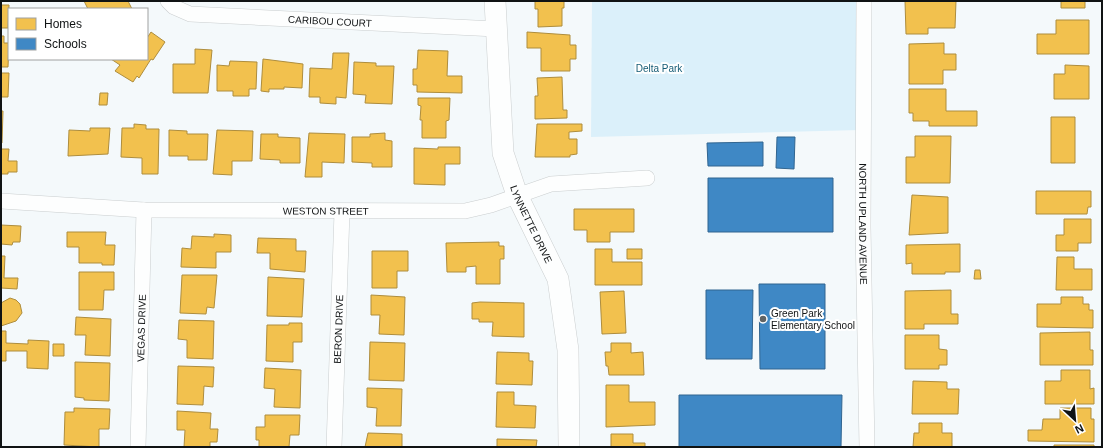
<svg xmlns="http://www.w3.org/2000/svg" width="1103" height="448" font-family="Arial,sans-serif">
<style>
.green{fill:#dbf0fa}
.homes{fill:#f2c14e;stroke:#ae8d3d}
.schools{fill:#3f88c5;stroke:#316590}
.lines{fill:none;stroke-linecap:round;stroke-linejoin:round}
.street-casing{stroke:#cacecf;stroke-width:16}
.secondary-casing{stroke:#cacecf;stroke-width:22}
.street{stroke:#fdfefe;stroke-width:15}
.secondary{stroke:#fdfefe;stroke-width:21}
.poi-dot{fill:#606465;stroke:#fff;stroke-width:1.5}
.labels{text-anchor:middle;stroke-width:4;stroke-linejoin:round;paint-order:stroke}
.street-label{font-size:10px;fill:#101314;stroke:#fff}
.park-label{font-size:10px;fill:#145b75;stroke:#fff}
.poi-label{font-size:10px;fill:#101314;stroke:#fff;text-anchor:start}
</style>
<rect width="100%" height="100%" fill="#f4f9fb"/>
<path class="green" d="M592 1H859L860 130 591 137Z"/>
<path class="homes" d="M84 1H128L132 9H88Z
M535 1H564V8H562V26L538 27V9H535Z
M905 1H956L955 28H928V34H906Z
M1061 1H1085V8H1061Z
M1 5H9L8 28H1Z
M1056 20H1089V54H1037V34H1056Z
M151 32 165 42 153 60 151 59 139 78 137 76 133 82 115 71 120 65 111 59H147V38Z
M527 32 570 35V45H576V59H570V71H541V48H527Z
M1 36H4V43H9L8 67H1Z
M944 43V54H956V70H943V84H909V44Z
M195 49 212 50 208 93H173V64H195Z
M418 50 448 51 447 76H462V93L417 92V85H413V69H417Z
M333 53H349L346 98 336 97V104L320 103V97H309L310 68 332 69Z
M263 59 303 64 302 88 284 87V89H269V92L261 91Z
M230 61 257 62 256 89H249V96H233V91H217V65L229 66Z
M354 62 376 63V66H394L392 104 365 103 366 95 353 94Z
M1065 65 1089 66V99H1054V74H1065Z
M1 73H9L8 97H1Z
M562 77 563 110H567V118L535 119V96H538L537 78Z
M909 89H946V111H977V126H929V121H913V113H909Z
M100 93H108L107 105H99Z
M418 98H450L449 120 446 121V138H422V120H420L421 106 418 105Z
M1 111H3L2 143H1Z
M1051 117H1075V163H1051Z
M134 124 146 125V129H159L158 174H142V158L121 157 122 128H134Z
M537 124H582V131L569 132V139H577V154L570 155V157H535Z
M90 128H110L108 154 68 156 69 130 90 131Z
M169 130 187 131V134H208L207 160H188V156H169Z
M217 130 253 131 252 161H232V175L213 174Z
M309 133 345 134 344 163 322 162V177H305Z
M385 133V140L392 141V167H372V163L352 162V137H370V134Z
M261 134H278V137L300 138V163H280V160L260 159Z
M915 136H951L950 183H906V157H915Z
M438 147H460V164H445V185L414 184V148L438 149Z
M1 149H9L8 161H17V172H8V174H1Z
M1036 191H1091V207H1088L1087 214H1036Z
M912 195 948 197V233L909 235Z
M574 209H634V232H610V242H587V230H574Z
M1064 219H1091V243H1078V251H1056V235H1064Z
M1 225 21 226 20 242H13L12 245 1 244Z
M67 232H106L105 245H115L114 265H102V263H79V247H67Z
M214 234 231 235V252H216V268L181 267 182 248 191 249 192 236 214 237Z
M258 238 296 239V251H306L305 272 270 269V253H257Z
M499 242V246H504V259H500V284H476V266L466 267V272H447L446 243Z
M960 244V272H945V274H912V263L906 264V245Z
M595 249H612V262H642V285H595Z
M627 249H642V259H627Z
M372 251H408V271H397V288H372Z
M1 256H5L4 278H18L17 289 1 288Z
M1057 257H1074V269H1092V290H1056Z
M975 270H980L981 279H974Z
M79 272H114V290H104L103 310H79Z
M182 275H217L214 308 207 307 206 314 180 313Z
M268 277 304 279 302 317 267 316Z
M951 290V314H958V324H924V329H905V291Z
M624 291 626 333 602 334 600 292Z
M371 295 405 297 404 335 379 334 380 315H371Z
M1061 297H1083V304H1089V310H1093V328L1037 327V304H1061Z
M10 298 16 300 20 304 22 313 16 321 1 326V303Z
M480 302 524 303V337L492 336 493 322H479V319H472V303Z
M76 317 111 319 110 356 85 355 86 335H75Z
M179 320 214 321 213 359 187 358V340L178 339Z
M289 323H302V342H293V362L266 361 267 325H289Z
M1 331H6V343L28 344V340L49 341 48 369 27 368V351H6V361H1Z
M1090 332V350H1093V365H1040V333Z
M905 335H939V349L947 350V365H939V369H905Z
M370 342 405 343 404 381 369 380Z
M611 343H631V353L643 352 644 375H609L608 366H606L605 352H611Z
M53 344H64V356H53Z
M497 352 529 353V361H533L532 385 496 384Z
M75 362 110 363 109 401 84 400V398L75 397Z
M178 366 214 367 213 387 204 386 203 405 177 404Z
M265 368 301 370 300 408 274 407 275 389 264 388Z
M1061 370H1090V389L1094 388V404H1045V381H1061Z
M913 381 947 382V389H959L958 414H912Z
M606 385H629V402H655V425L606 427Z
M367 388 402 389 401 426H376L377 408 367 407Z
M497 392H514V405L536 406 535 428 496 427Z
M74 408 110 409 109 429H99V447L64 445 65 412H74Z
M1060 408H1091V419H1094V442L1028 441V430H1042L1043 419H1060Z
M177 411 211 413 210 429H218L217 442H210V447H184L185 430H177Z
M265 415H300L299 435H290L289 447H259V440H256V427H265Z
M919 423H942V433H952V447H913L914 433H919Z
M368 433 402 434V447H365Z
M611 434H633V443H645V447H611Z
M497 439 537 440 536 447H497Z
M1054 445H1094V447H1054Z"/>
<path class="schools" d="M777 137H795L794 169 776 168Z
M763 142V166H708L707 143Z
M708 178H833V232H708Z
M759 284H825V369H760Z
M706 290H753L752 359H706Z
M679 395H842L841 447H679Z"/>
<g class="lines">
<g class="street-casing">
<g id="street">
<path id="s1" d="M168 1 174 7 190 14 496 29"/>
<path id="s2" d="M864 1 863 227 867 447"/>
<path id="s3" d="M1 201 144 210 465 211 491 205 551 184 647 178"/>
<path id="s4" d="M138 447 144 210"/>
<path id="s5" d="M334 447 342 212"/>
</g>
</g>
<g class="secondary-casing">
<g id="secondary">
<path id="s6" d="M495 1 503 153 517 195 558 279 568 350 569 447"/>
</g>
</g>
<use href="#street" class="street"/>
<use href="#secondary" class="secondary"/>
</g>
<circle class="poi-dot" cx="763" cy="319" r="4"/>
<g class="labels">
<g class="street-label">
<text dy="4" stroke="none"><textPath href="#s1" startOffset="166">CARIBOU COURT</textPath></text>
<text dy="4" stroke="none"><textPath href="#s3" startOffset="325">WESTON STREET</textPath></text>
<text dy="4" stroke="none"><textPath href="#s6" startOffset="229">LYNNETTE DRIVE</textPath></text>
<text dy="4" stroke="none"><textPath href="#s2" startOffset="223">NORTH UPLAND AVENUE</textPath></text>
<text dy="4" stroke="none"><textPath href="#s4" startOffset="119">VEGAS DRIVE</textPath></text>
<text dy="4" stroke="none"><textPath href="#s5" startOffset="118">BERON DRIVE</textPath></text>
</g>
<g class="park-label">
<text x="659" y="72">Delta Park</text>
</g>
<g class="poi-label">
<text x="771" y="317">Green Park<tspan x="771" dy="12">Elementary School</tspan></text>
</g>
</g>
<rect width="1103" height="448" fill="none" stroke="#101314" stroke-width="4"/>
<rect x="8" y="8" width="140" height="52" fill="#ffffff" stroke="#9fa1a1"/>
<rect x="16" y="18" width="20" height="12" fill="#f2c14e" stroke="#9fa1a1"/>
<text x="44" y="28" font-size="12" fill="#101314">Homes</text>
<rect x="16" y="38" width="20" height="12" fill="#3f88c5" stroke="#9fa1a1"/>
<text x="44" y="48" font-size="12" fill="#101314">Schools</text>
<g transform="translate(1075 420) rotate(154)" stroke="#ffffff" stroke-width="3" paint-order="stroke">
<path d="M0-3L7 15L0 10L-7 15Z" fill="#101314"/>
<text y="-6" font-size="11" font-weight="bold" text-anchor="middle" fill="#101314">N</text>
</g>
</svg>
